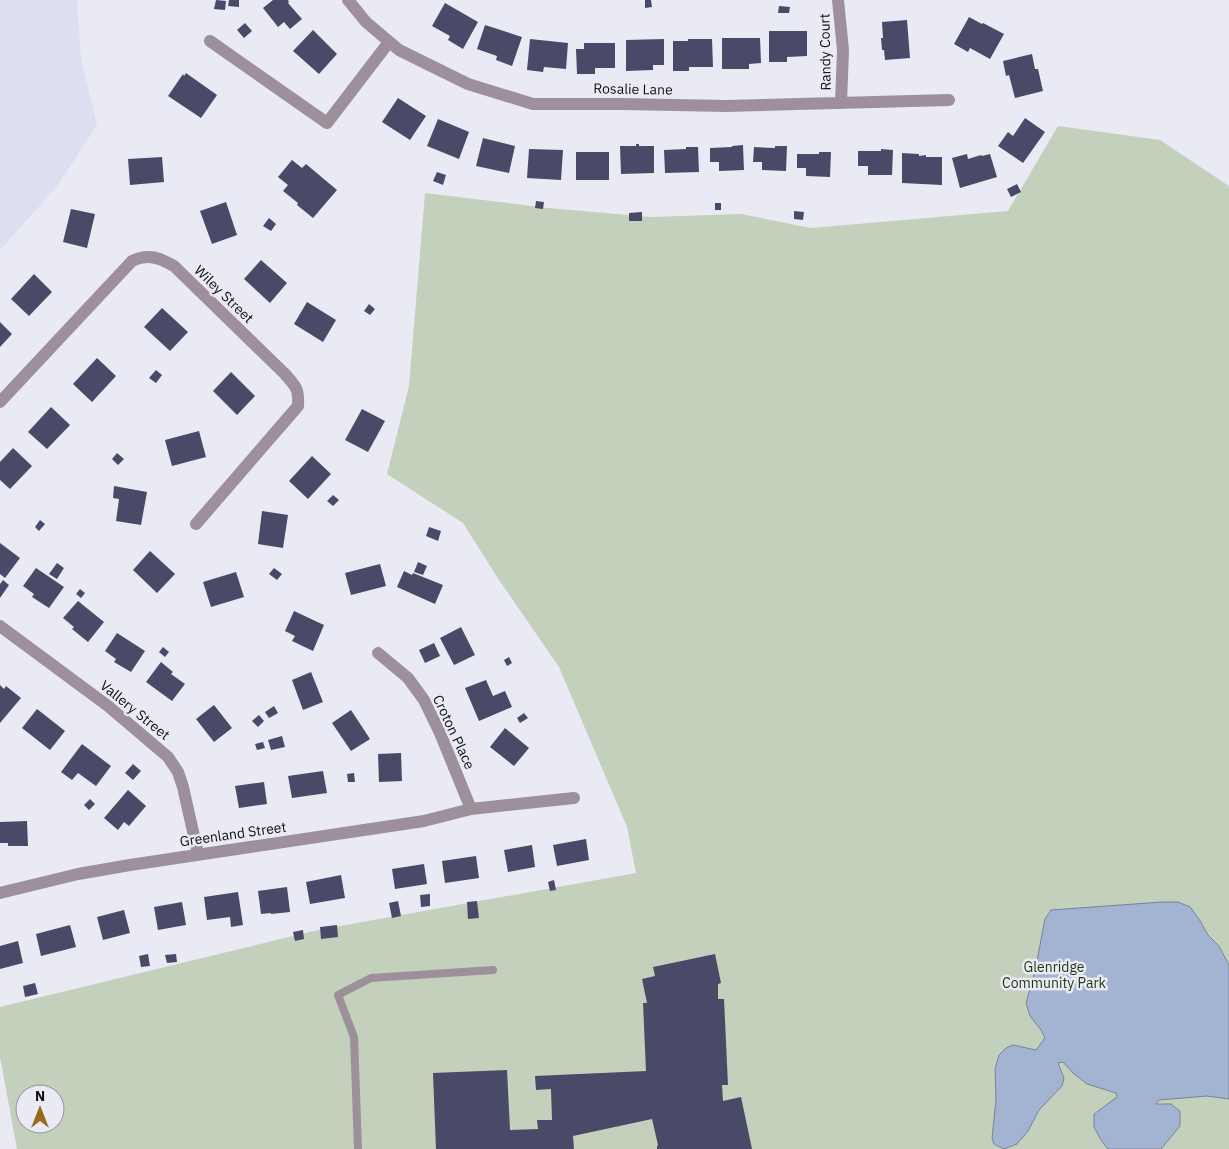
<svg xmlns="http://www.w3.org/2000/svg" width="1229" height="1149" font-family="'IBM Plex Sans',sans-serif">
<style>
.built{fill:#dddff0}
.green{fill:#c2d0bc;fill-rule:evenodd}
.water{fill:#a3b4d2;stroke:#778399}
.building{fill:#494a67}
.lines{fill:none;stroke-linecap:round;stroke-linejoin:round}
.service{stroke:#9d909a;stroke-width:8}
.minor{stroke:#9d909a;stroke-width:12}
.labels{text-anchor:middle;stroke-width:5;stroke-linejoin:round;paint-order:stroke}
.street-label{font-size:14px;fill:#0f1013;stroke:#e9eaf4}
.park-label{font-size:14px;fill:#1d3a0e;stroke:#e9eaf4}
</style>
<rect width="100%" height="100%" fill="#e9eaf4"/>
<path class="built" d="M0 0H77L81 59 97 125 58 185 0 250Z"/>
<path class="green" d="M1058 126 1160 140 1229 186V1149H17L0 1057V1007L318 930 636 873 627 827 559 667 497 577 463 523 387 474 409 386 425 193 548 208 651 217 741 214 811 228 1008 211ZM25 1094H55V1124H25Z"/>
<path class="water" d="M1162 902H1178L1190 907 1199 919 1208 935 1219 946 1229 965V1099L1207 1096 1159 1100 1156 1104H1171L1180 1111V1126L1161 1149H1108L1101 1140 1094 1127V1114L1117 1097 1116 1093 1087 1084 1073 1073 1063 1062 1058 1063 1064 1078 1062 1086 1039 1110 1028 1131 1017 1144 1004 1149 994 1144 992 1138 996 1100 995 1069 999 1055 1006 1048 1013 1045 1036 1050 1045 1038 1041 1030 1030 1016 1026 1003 1035 971 1045 919 1051 910Z"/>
<path class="building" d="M216 0 226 1 225 10 214 9Z
M229 0H239V7L228 6Z
M273 0H288L289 2 288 3 302 19 290 29 284 22 278 27 263 8Z
M645 0H651L652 7 645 8Z
M445 3 478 22 463 49 448 40 450 36 432 26Z
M779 6 790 7 789 13H778Z
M969 17 982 24 983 23 1004 34 990 59 970 48 968 52 954 44Z
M907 20 910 58 885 60 884 50H882L881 38H883L882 22Z
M245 23 252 31 244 38 237 30Z
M485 25 522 37 512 66 496 60 497 56 477 49Z
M313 30 337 54 319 74 293 51Z
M769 31H807V56L787 57V62H769Z
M722 38H760L761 63 749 64V69H722Z
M530 39 568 43 566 69 544 67 543 72 527 70Z
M664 39V65H653V70L626 71V40Z
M688 39H712L713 67H689V71H673V41H688Z
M584 43H615V68H595V74H577L576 49H584Z
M1032 54 1035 69H1038L1043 91 1015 98 1009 75 1006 76 1003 61Z
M186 73 217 95 201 118 168 96 183 74 184 76Z
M398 98 426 116 410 140 382 122Z
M1025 118 1045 132 1023 163 998 146 1008 132 1013 136Z
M438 119 469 132 459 159 427 146Z
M483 138 515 146 509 173 476 166Z
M636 144H639V146H654V173L621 174 620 146H636Z
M743 145 744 170 719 171V162H710V148L732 147V146Z
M775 146H787L786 171 762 170V162H753L754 147 775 148Z
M686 147H698L699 172 665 173 664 150 686 149Z
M529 149 563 150 561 180 527 178Z
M881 149 893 150 892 175H868V166H858V151H881Z
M576 152H609V180H576Z
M819 152H831L830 177 806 176V168H797V154H819Z
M902 153 919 154V156L926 155V157H942V185L902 183Z
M967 154 968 159 981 155 982 156 990 154 997 177 960 188 952 158Z
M162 157 164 182 130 185 128 159Z
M292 160 302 168 306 164 337 190 313 218 297 205 298 203 283 191 288 185 278 177Z
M437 172 446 175 443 185 433 181Z
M1017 184 1021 192 1011 197 1007 189Z
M536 201 544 202 543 209 535 208Z
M226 202 237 235 212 244 200 211Z
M715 203H721V210H715Z
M71 209 95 214 87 248 63 242Z
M794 211 804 212 803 220 794 219Z
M642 212V221H629V213Z
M269 218 276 224 271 231 263 226Z
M261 260 287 283 270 303 244 279Z
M34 274 52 292 29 316 11 299Z
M307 302 336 320 323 342 294 324Z
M369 304 375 309 370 315 364 311Z
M162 308 188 332 170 351 144 327Z
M0 322 12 334 0 347Z
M97 358 116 376 92 402 73 384Z
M156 370 162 375 156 383 149 378Z
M231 372 255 396 237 415 213 391Z
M51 407 70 425 47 449 28 432Z
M362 409 385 421 368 452 345 440Z
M199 431 206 457 172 466 165 440Z
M13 448 32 466 10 489 0 480V462Z
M117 453 124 459 118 465 112 459Z
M312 456 331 474 308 499 289 481Z
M114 486 147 492 141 525 116 521 119 499 113 498Z
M333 495 339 500 333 506 327 501Z
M262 511 288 515 283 548 258 544Z
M40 520 45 524 39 531 35 527Z
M429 527 441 531 438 541 426 536Z
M0 543 20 558 5 578 0 574Z
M150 551 175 574 157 593 133 570Z
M418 562 427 566 423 575 414 572Z
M57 563 64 568 57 579 49 574Z
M380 564 386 586 351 595 345 573Z
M36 568 64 587 49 608 32 597 34 594 23 586Z
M274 568 282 574 277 580 269 574Z
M404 571 412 575 413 573 443 585 435 604 397 587Z
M236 572 244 597 211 607 203 582Z
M3 580 9 585 0 598V584Z
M80 589 85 593 81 598 76 594Z
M78 601 104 622 88 642 72 629 74 627 63 618Z
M294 611 324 625 313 651 292 641 295 636 285 631Z
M461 627 475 655 454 665 440 638Z
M117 633 145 651 131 672 114 662 116 659 105 651Z
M434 643 440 656 425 663 419 650Z
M163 647 169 652 165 657 159 652Z
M509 657 512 663 507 666 504 660Z
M161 662 173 672 171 674 185 684 172 701 146 682Z
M311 672 323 702 303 710 292 680Z
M486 680 493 696 505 691 512 707 479 721 465 688Z
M0 685 4 689 6 686 21 698 0 723Z
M214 705 232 728 214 742 196 719Z
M274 706 278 713 269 718 265 712Z
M37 709 65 731 50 750 22 728Z
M351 710 370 739 351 751 332 723Z
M524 713 528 718 520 723 517 718Z
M259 715 264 721 258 727 252 721Z
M505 728 529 748 514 766 490 747Z
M282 736 285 747 271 750 268 740Z
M263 742 265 748 257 750 255 744Z
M82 744 111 766 96 786 78 773 72 780 61 772Z
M401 753 402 781 379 782 378 754Z
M133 764 141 771 133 780 125 773Z
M323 771 327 793 292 798 288 776Z
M354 773 355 782H348L347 774Z
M264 782 267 804 239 808 235 786Z
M128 790 146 806 129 826 124 822 118 830 104 818Z
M90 799 95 804 89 810 84 805Z
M27 821 28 846H8V843H0V822Z
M586 839 589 860 557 866 553 845Z
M532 845 535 867 508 872 504 850Z
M476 856 479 878 445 883 442 861Z
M424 864 427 884 395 889 392 869Z
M341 875 345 898 310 904 306 882Z
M554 880 556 890 550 891 548 882Z
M287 887 290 912 271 914V913L261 914 258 891Z
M238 892 243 925 231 927 230 917 207 920 204 897Z
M430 894V906L421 907 420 895Z
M398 901 401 916 392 918 389 903Z
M477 901 479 918 468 919 467 902Z
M182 902 186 925 158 930 154 907Z
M124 910 130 933 103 940 97 917Z
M70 925 76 947 41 956 36 934Z
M337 925 338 937 321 939 320 927Z
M303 930 304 939 295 941 293 932Z
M18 941 23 963 0 969V946Z
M148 954 150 966 141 967 139 956Z
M176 954 177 962 167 963 165 955Z
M715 954 721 983 718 984V999H724L728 1085H722L723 1101 741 1097 752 1149H657V1146L658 1145 652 1119 573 1136 574 1149H436L433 1073 507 1070 510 1130 538 1129 537 1120H552L551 1089 536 1090 535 1076 646 1071 643 1003H647L642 979 655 976 653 967Z
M35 983 38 994 25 997 23 986Z"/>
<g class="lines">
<path class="service" d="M358 1149 354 1037 338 995 371 978 493 970"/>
<path class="minor" d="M348 0 366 22 399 50 468 84 533 104H622L727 106 949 100
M838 0 843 50 841 103
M210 41 327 123 389 42
M0 402 132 261C148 253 160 258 174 266L285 374C296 387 299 388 298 406L196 524
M0 626 108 706 168 757 178 772 183 787 198 854
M378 653 408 678 424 700 440 733 471 809
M0 893 78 874 130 865 424 821 471 809 574 798"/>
</g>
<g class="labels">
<g class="street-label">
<text transform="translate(825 52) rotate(-91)" y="5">Randy Court</text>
<text transform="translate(633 89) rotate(1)" y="5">Rosalie Lane</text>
<text transform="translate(224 294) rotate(44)" y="5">Wiley Street</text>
<text transform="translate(135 710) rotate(39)" y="5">Vallery Street</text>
<text transform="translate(454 732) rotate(65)" y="5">Croton Place</text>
<text transform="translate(233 834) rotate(-8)" y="5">Greenland Street</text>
</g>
<g class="park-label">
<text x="1054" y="972">Glenridge<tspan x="1054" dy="16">Community Park</tspan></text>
</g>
</g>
<g transform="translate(40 1109)"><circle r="24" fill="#e9eaf4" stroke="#92939a"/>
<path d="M0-4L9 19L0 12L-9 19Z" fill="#986a1a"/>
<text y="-8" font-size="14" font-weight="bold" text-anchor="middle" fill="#0f1013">N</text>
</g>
</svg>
